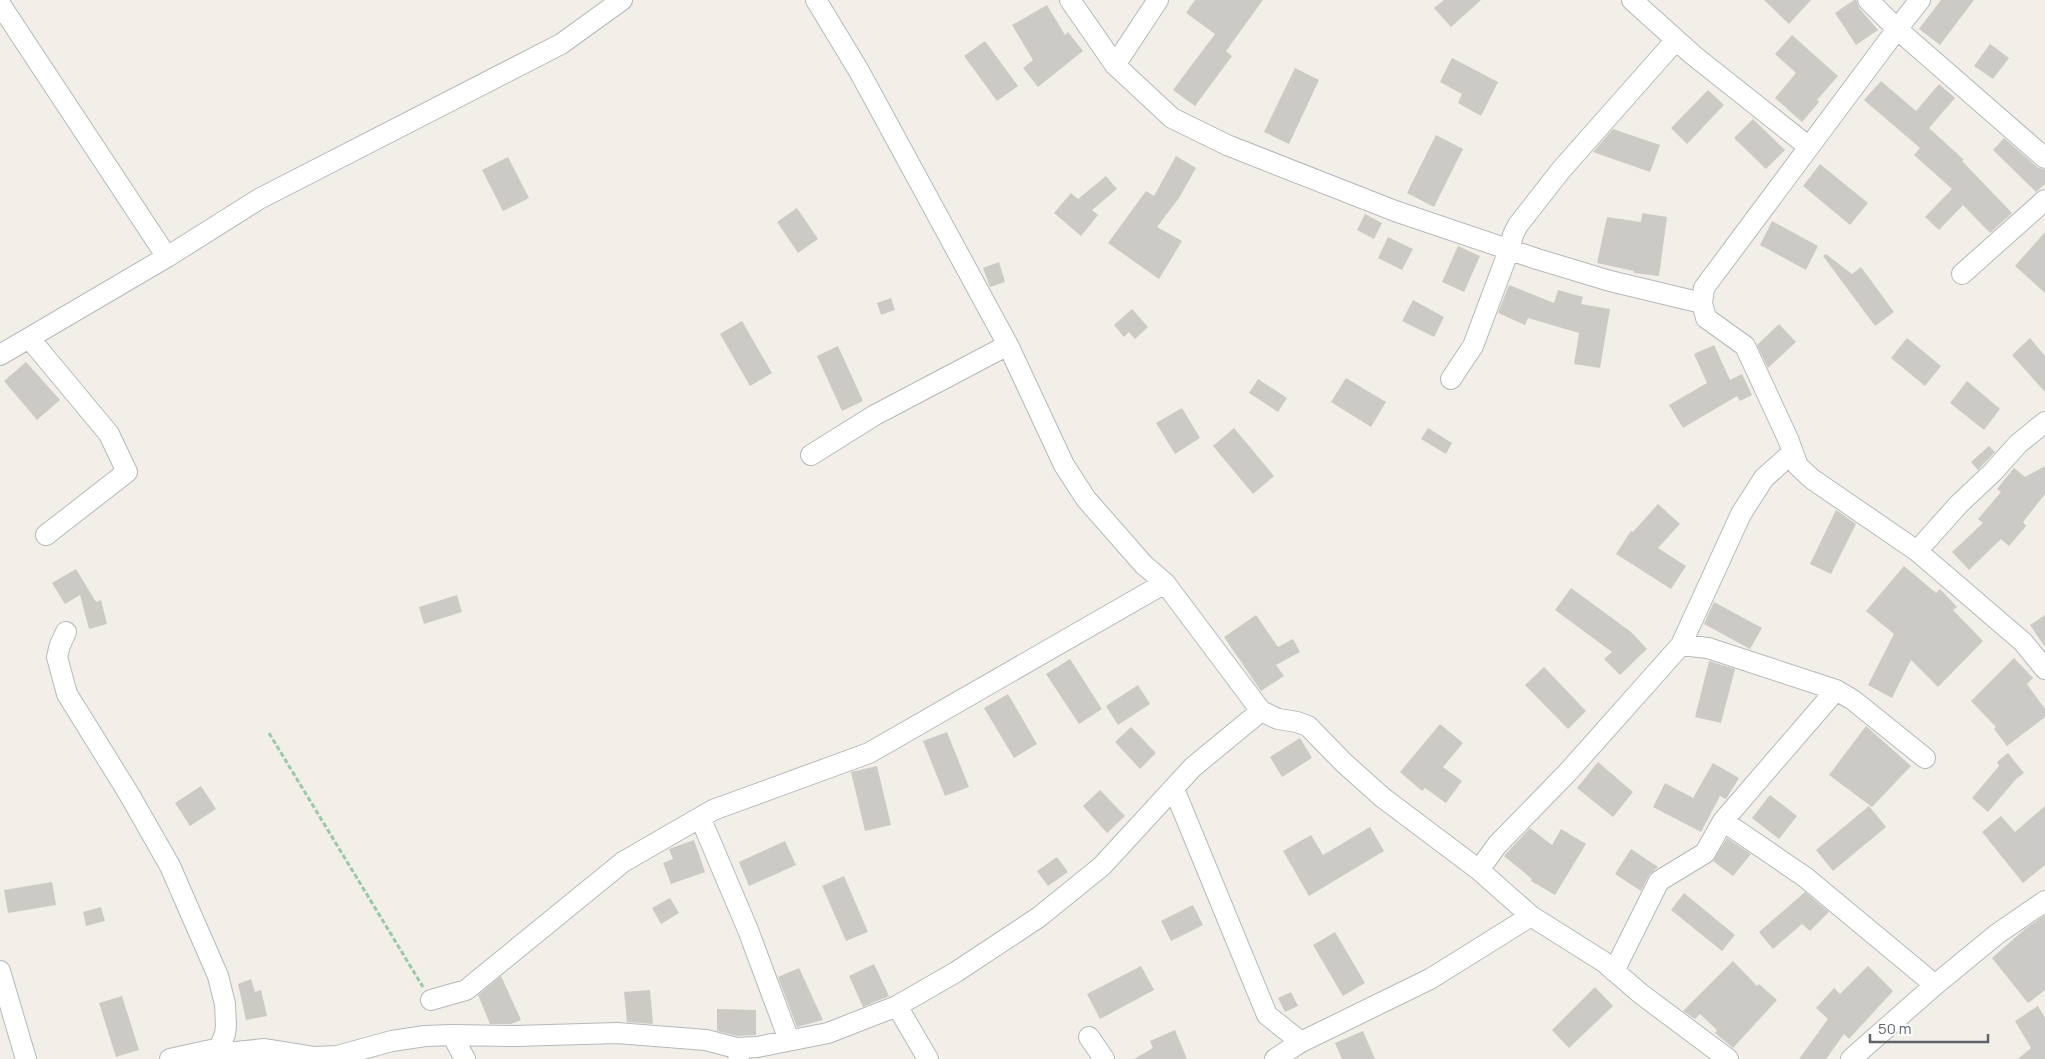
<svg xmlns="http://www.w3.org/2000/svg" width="2045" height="1059" font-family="Manrope,sans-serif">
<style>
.building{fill:#cccac5}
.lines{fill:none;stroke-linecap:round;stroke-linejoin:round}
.minor-casing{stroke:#b5b8bc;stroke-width:22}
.path{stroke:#9cc7a9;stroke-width:3;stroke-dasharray:5 2.5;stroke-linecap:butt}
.minor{stroke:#fff;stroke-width:20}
</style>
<rect width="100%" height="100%" fill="#f1efe8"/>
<path class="building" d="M1195 0H1263L1226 51 1232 56 1195 106 1173 90 1215 34 1186 13Z
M1444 0H1481L1451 27 1434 8Z
M1764 0H1811L1789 24Z
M1854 0H1856L1859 8 1878 30 1856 45 1835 13Z
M1941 0H1974L1940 45 1919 29Z
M1047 5 1065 35 1068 32 1083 51 1038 87 1023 68 1033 60 1012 25Z
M1792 35 1838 76 1817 100 1819 102 1802 122 1775 98 1796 73 1775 54Z
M985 41 1018 86 997 101 964 56Z
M1990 44 2009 58 1993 79 1974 66Z
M1452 58 1498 82 1481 116 1458 103 1462 94 1440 82Z
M1295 68 1319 80 1289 144 1264 132Z
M1881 81 1916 111 1939 84 1955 98 1929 128 1964 160 1962 161 2012 213 1990 233 1963 205 1939 230 1925 217 1952 189 1914 155 1920 148 1864 100Z
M1708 90 1724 105 1687 144 1671 128Z
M1753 119 1785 150 1766 169 1734 138Z
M1613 129 1660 145 1650 172 1593 152Z
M1436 135 1463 149 1434 207 1407 193Z
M2004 138 2037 167 2045 170V184L2036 192 1993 150Z
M1176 156 1196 168 1179 198 1157 227 1182 241 1159 279 1108 243 1146 191 1154 196Z
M508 157 529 198 503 211 482 170Z
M1820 164 1868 203 1850 225 1803 186Z
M1106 176 1117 189 1092 210 1098 215 1081 236 1054 213 1071 193 1078 199Z
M797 208 818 239 798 253 777 222Z
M1642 213 1667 217 1659 276 1634 273V271L1597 263 1607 217 1641 222Z
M1365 214 1382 223 1374 239 1357 230Z
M1772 221 1818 246 1806 270 1760 245Z
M2045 232V293L2015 266Z
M1388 237 1413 249 1402 270 1378 258Z
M1458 246 1480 256 1464 292 1442 282Z
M1826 254 1852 274 1861 267 1894 312 1875 326 1823 256Z
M999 262 1005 282 990 287 983 268Z
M1509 285 1554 303 1558 290 1583 297 1581 304 1610 309 1600 368 1574 364 1579 333 1528 318 1525 325 1498 313Z
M891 298 895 310 881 315 877 303Z
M1413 300 1444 317 1434 337 1402 321Z
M1132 309 1148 327 1135 339 1129 332 1124 337 1114 325Z
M742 321 772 373 750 386 720 334Z
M1779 324 1796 342 1768 368 1757 345Z
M1907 338 1941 366 1925 386 1891 358Z
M2030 338 2045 356V392L2012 355Z
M1714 345 1730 380 1742 374 1752 395 1740 401 1737 396 1683 428 1669 405 1707 383 1694 354Z
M838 346 863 401 842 411 817 356Z
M26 362 60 400 37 420 4 381Z
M1346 378 1386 402 1371 427 1331 402Z
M1258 379 1287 398 1278 412 1249 393Z
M1967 381 2000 409 1984 430 1950 403Z
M1182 408 1200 438 1175 454 1156 423Z
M1234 428 1274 476 1253 494 1213 446Z
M1428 428 1452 443 1446 454 1421 439Z
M1989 446 1995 452 1978 470 1971 462Z
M2045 466V494L2023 522 2026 526 2009 546 2001 539 1969 570 1952 552 1983 523 1978 519 2001 492 1997 489 2014 468 2025 477Z
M1658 504 1680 524 1658 548 1686 566 1671 589 1616 554 1631 531 1633 532Z
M1836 510 1856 524 1831 574 1810 564Z
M1904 566 1936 593 1940 589 1957 607 1953 610 1983 641 1938 687 1911 660 1892 698 1868 685 1894 634 1866 611Z
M76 569 96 602 101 600 107 624 89 629 80 595 65 604 52 583Z
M1571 588 1631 632 1647 649 1620 675 1604 659 1612 652 1555 610Z
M457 595 462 612 424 624 419 607Z
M1714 602 1762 628 1750 649 1704 624Z
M1256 615 1278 647 1293 639 1300 652 1276 665 1284 676 1261 691 1224 637Z
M2045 615V647L2030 625Z
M2014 658 2033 678 2027 684 2045 709V717L2007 746 1994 729 1996 727 1971 701Z
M1070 659 1102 709 1079 724 1046 674Z
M1709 661 1735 669 1721 723 1695 717Z
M1544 667 1586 711 1568 729 1525 685Z
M1138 685 1150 704 1118 725 1106 706Z
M1008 694 1037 744 1014 758 984 708Z
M1440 724 1463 743 1443 767 1462 781 1446 803 1425 788 1422 791 1400 772Z
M1866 726 1911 766 1872 807 1829 775Z
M1131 727 1156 753 1140 769 1115 742Z
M947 732 969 787 945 796 923 741Z
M1300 738 1312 758 1282 777 1270 757Z
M2008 753 2024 773 2016 779 1988 812 1972 798 1999 766 1997 762Z
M1598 762 1633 792 1613 817 1577 788Z
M1713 763 1739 778 1726 799 1720 796 1701 832 1653 807 1665 783 1693 798Z
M877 766 891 825 865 831 851 772Z
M201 786 216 809 190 826 175 803Z
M1100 790 1125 816 1107 833 1083 806Z
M1770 795 1797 816 1779 839 1752 818Z
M1869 806 1886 827 1833 871 1816 850Z
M2045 806V865L2023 883 1982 832 2001 816 2015 832Z
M1370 827 1384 851 1309 896 1283 851 1311 835 1323 855Z
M1530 828 1552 845 1561 829 1586 844 1555 895 1531 881 1532 879 1504 856Z
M1727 838 1751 854 1733 876 1713 861Z
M694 840 705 872 671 884 663 863 673 859 669 849Z
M785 841 796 865 749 886 739 862Z
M1631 849 1658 867 1649 875 1641 891 1615 874Z
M1057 857 1068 872 1048 886 1037 871Z
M844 876 868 932 846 941 822 886Z
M52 882 56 905 8 913 4 890Z
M1805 892 1829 912 1810 931 1802 924 1773 949 1759 932Z
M1684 893 1735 935 1722 951 1671 910Z
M670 898 679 913 661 924 652 908Z
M1193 905 1203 925 1171 941 1161 921Z
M101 907 105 921 86 926 83 912Z
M2045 915V990L2028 1003 1992 958 2025 929Z
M1335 932 1365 983 1343 996 1313 945Z
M1733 961 1757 986 1759 984 1777 1000 1733 1048 1715 1033 1717 1030 1700 1014 1695 1019 1683 1011Z
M874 964 889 996 863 1007 849 976Z
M1141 966 1154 990 1100 1019 1087 994Z
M1868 966 1893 991 1849 1039 1844 1034 1826 1059H1799L1828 1019 1816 1008 1834 988 1840 994Z
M799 968 823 1020 797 1027 778 977Z
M501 976 521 1020 511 1024H490L478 995Z
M251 979 255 992 261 990 267 1016 246 1020 238 984Z
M1595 987 1613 1006 1569 1048 1552 1030Z
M650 990 653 1024 627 1022 624 992Z
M1291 992 1298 1006 1285 1012 1278 998Z
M122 996 139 1050 116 1057 99 1003Z
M2038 1006 2045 1018V1059H2018L2031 1048 2015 1021Z
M717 1009 756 1010V1035L737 1036 717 1031Z
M1175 1030 1187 1059H1134L1153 1048 1150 1041Z
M1363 1031 1375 1059H1342L1335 1043Z"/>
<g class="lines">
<g class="minor-casing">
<path id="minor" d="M816 0 859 71 1008 345 1064 465 1086 499 1144 565 1165 583 1261 711 1278 719 1297 722 1308 726 1343 762 1382 797 1479 870 1531 916 1604 962 1641 994 1728 1059
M1070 0 1115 65 1172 118 1227 145 1395 211 1537 259 1610 281 1702 303
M1632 0 1693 55 1809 147
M1868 0 1897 29 2045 158
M1920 0 1897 29 1704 288 1702 303 1706 318 1745 346 1788 439 1798 466 1812 479 1917 551 2023 642 2045 669
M0 4 167 257
M1115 65 1158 0
M1962 274 2045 200
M30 339 109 434 127 472 46 535
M0 355 167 257 259 199 561 44 622 0
M1451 379 1473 346 1509 250 1513 235 1518 225 1561 170 1676 40
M811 455 875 415 1008 345
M1917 551 1959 504 1993 472 2018 444 2045 422
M66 632 60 645 57 657 67 694 129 794 170 866 218 976 225 1004 226 1025 225 1034 218 1051
M1681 645 1708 648 1836 690 1853 700 1925 758
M1174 789 1267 1015 1301 1042
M1723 821 1805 877 1935 985
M703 824 748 930 789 1040
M1479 870 1497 845 1568 772 1681 645 1741 514 1764 478 1793 452
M0 971 26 1059
M1614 971 1659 881 1705 853 1723 821 1836 690
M431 1000 466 990 623 862 713 810 869 753 1165 583
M897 1006 928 1059
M452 1035 465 1059
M1089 1037 1104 1059
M170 1059 211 1050 236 1052 265 1049 315 1057 337 1056 392 1041 425 1036 452 1035 516 1036 617 1033 706 1040 736 1048
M739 1059 736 1048 757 1047 828 1033 897 1006 956 972 1039 917 1102 866 1193 767 1261 711
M1275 1059 1301 1042 1430 979 1531 916
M1851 1059 1935 985 1997 934 2045 901"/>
</g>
<path class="path" d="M269 733 423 987"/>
<use href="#minor" class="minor"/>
</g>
<path d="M1870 1034v8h118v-8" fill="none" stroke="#5f6368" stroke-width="2.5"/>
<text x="1878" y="1034" font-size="15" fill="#5f6368" stroke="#ffffff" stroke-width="4" paint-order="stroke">50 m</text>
</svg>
